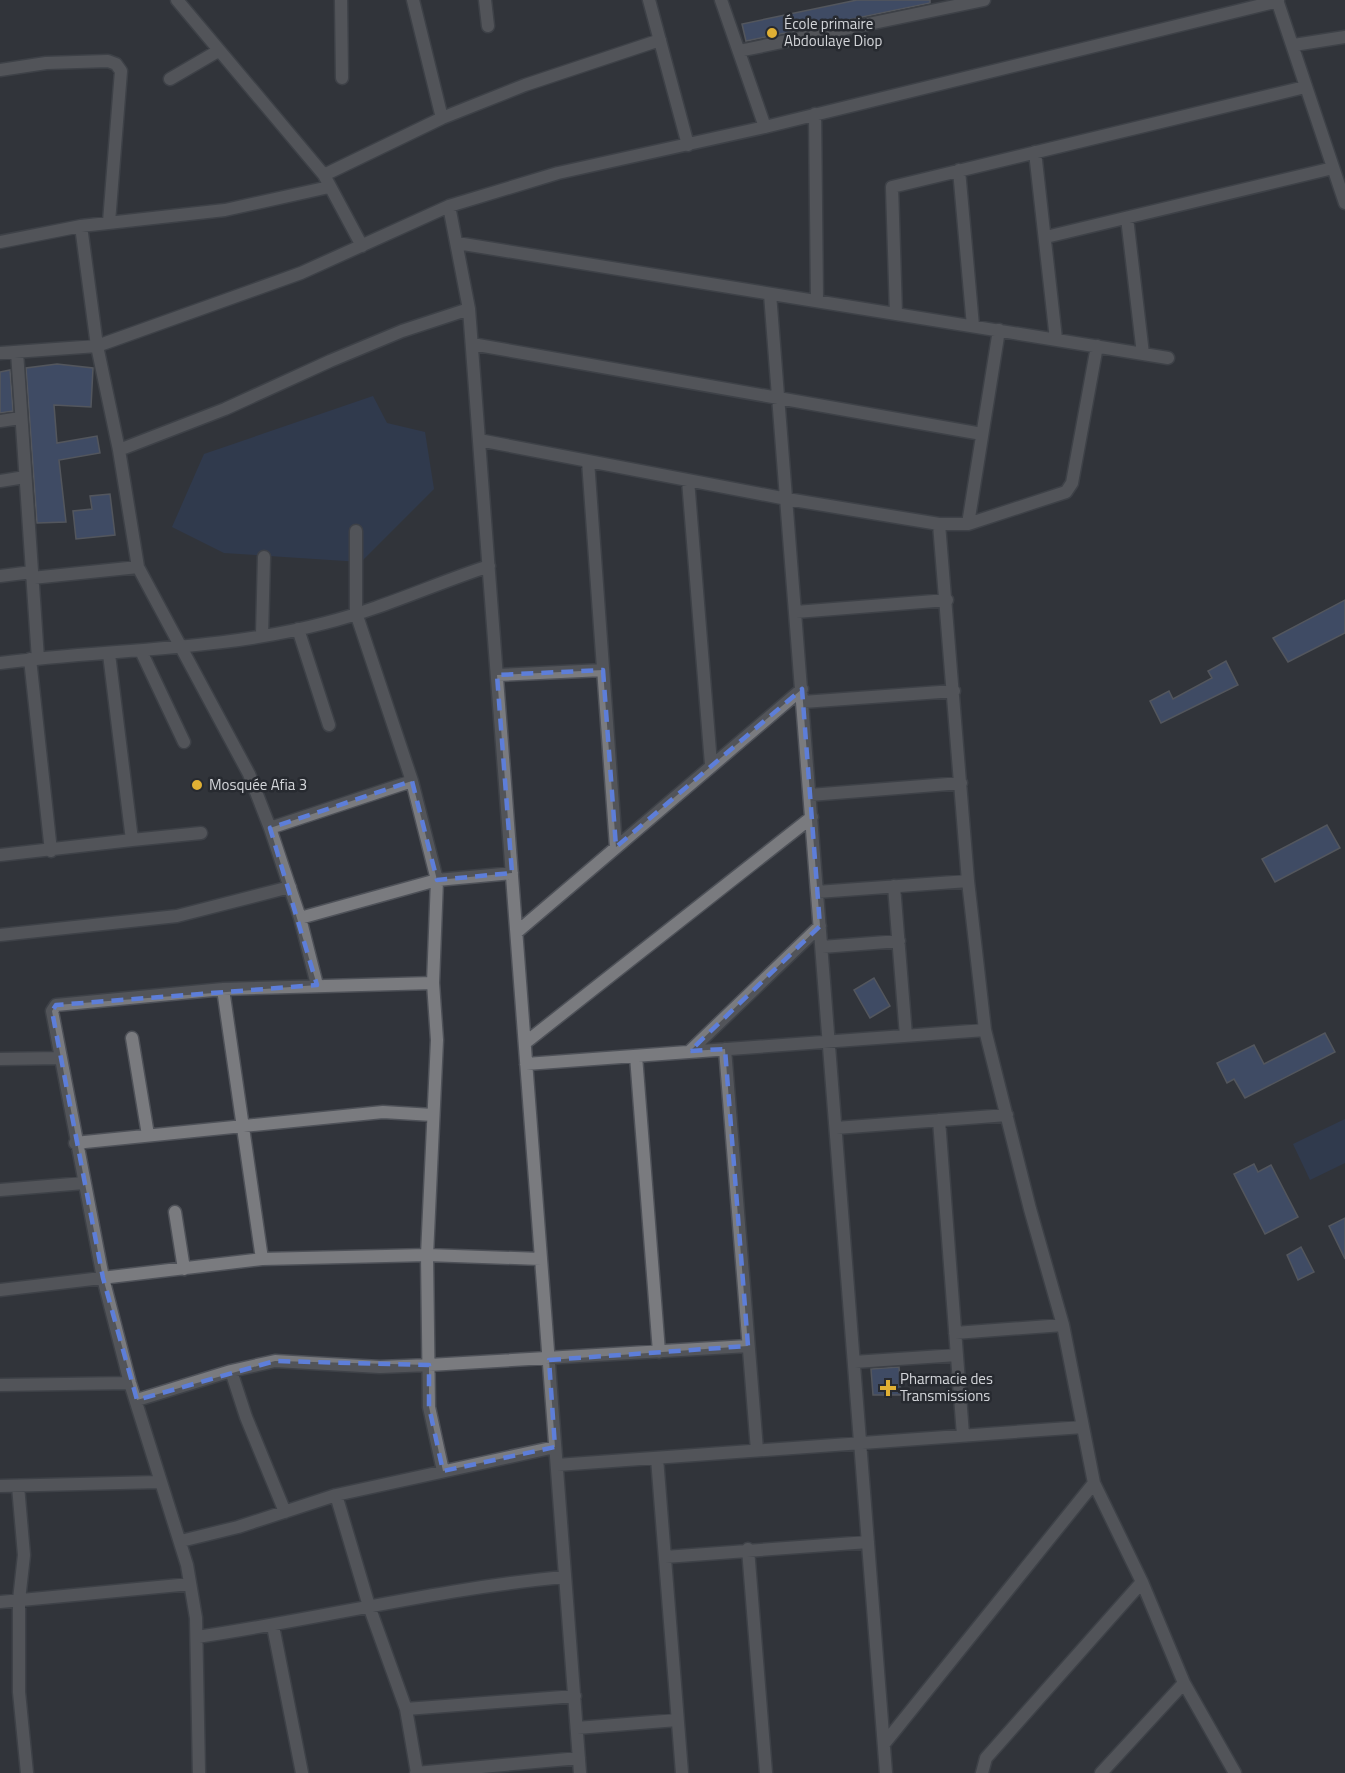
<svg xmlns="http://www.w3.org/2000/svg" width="1345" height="1773" font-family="'Titillium Web',sans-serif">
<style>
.green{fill:#304065}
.building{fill:#516697;stroke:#7c7f87;stroke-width:1.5}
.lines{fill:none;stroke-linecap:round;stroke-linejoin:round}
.minor-casing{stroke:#4e5158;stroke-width:15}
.minor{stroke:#7a7b7f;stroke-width:12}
.marked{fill:none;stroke:#5d7ed9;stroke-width:4.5;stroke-dasharray:12 8;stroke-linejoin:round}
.poi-dot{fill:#e0b034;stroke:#272a30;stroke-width:2}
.labels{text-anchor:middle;stroke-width:5;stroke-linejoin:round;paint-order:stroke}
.poi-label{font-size:15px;fill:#d4d6da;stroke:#272a30;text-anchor:start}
</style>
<rect width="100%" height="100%" fill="#31343b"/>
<path class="green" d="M373 396 387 423 425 432 434 489 361 562 224 553 172 527 204 454Z
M1345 1119V1163L1310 1180 1293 1144Z"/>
<path class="building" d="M857 0H930V3L746 41 742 24Z
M57 364 93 368 91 407 54 405 57 443 97 436 100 453 59 460 66 522 37 523 26 368Z
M10 370 13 411 0 413V372Z
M110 494 115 535 76 539 73 511 92 509 90 496Z
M1345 600V633L1288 662 1273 638Z
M1226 661 1238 685 1161 723 1150 701 1169 691 1173 699 1212 678 1208 671Z
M1327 825 1340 848 1275 882 1262 859Z
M874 978 890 1006 870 1018 854 990Z
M1325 1033 1335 1052 1245 1098 1234 1079 1227 1083 1217 1063 1254 1045 1264 1064Z
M1254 1164 1258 1172 1271 1165 1298 1217 1265 1234 1234 1174Z
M1345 1218V1259L1329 1226Z
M1301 1247 1314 1272 1298 1280 1287 1255Z
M899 1367 901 1395H873L871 1369Z"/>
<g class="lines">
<g class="minor-casing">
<path id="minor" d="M177 0 324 175 362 246
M341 0 342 78
M413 0 442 118
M485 0 488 26
M649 0 688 145
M721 0 765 127
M1277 0 1345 203
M1294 45 1345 37
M739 51 984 0
M0 70 46 63 108 61 116 64 121 71 109 222
M170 79 218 51
M815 114 817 301
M1035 152 1056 339
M959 170 973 326
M324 175 442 118 525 85 660 40
M449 206 469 309 580 1773
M1127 218 1143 354
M81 226 97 346 119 450 138 567 249 774 270 828 300 918 317 985
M1046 237 1333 168
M0 242 81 226 225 210 329 187
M457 243 1168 358
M770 294 886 1773
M896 314 892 187 1305 87
M472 344 982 434
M17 352 38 659
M0 353 97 346 301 273 449 206 558 173 765 127 1278 1
M0 421 20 418
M479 440 787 499 939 524H968L1066 492 1072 483 1097 346
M119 450 225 409 330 361 402 331 469 309
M588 461 616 847
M688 480 711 764
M0 481 25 477
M939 524 968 881 985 1030 1030 1209 1063 1325 1094 1483 1142 1582 1184 1683 1235 1773
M968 524 999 330
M356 531V613L412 781 437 880 433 983 437 1040 427 1255 429 1407 443 1471
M0 576 32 572
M32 578 138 567
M796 612 947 600
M298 629 329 725
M262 635 264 557
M141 651 184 742
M30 659 51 851
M0 663C108 649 219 651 325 623 381 609 434 584 489 566
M497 675 603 670
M803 702 954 691
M810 795 961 783
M270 828 412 781
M132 840 201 833
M0 855 132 840 109 654
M894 886 906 1036
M817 892 968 881
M300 918 437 880 512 873
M517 932 802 689
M0 935 177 916 290 887
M822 947 899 941
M223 989 262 1259
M132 1038 148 1135
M525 1043 812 817
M725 1049 757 1450
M690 1051 820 926
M636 1056 659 1352
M0 1059 59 1058
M526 1064 985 1030
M939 1120 963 1435
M836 1128 1007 1115
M75 1143 383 1112 433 1115
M0 1190 84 1183
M175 1212 184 1269
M0 1290 262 1259 427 1255 541 1259
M955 1333 1063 1325
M854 1362 957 1355
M231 1371 246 1417 285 1512
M0 1385 130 1383
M137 1400 231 1371 275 1361 380 1367 429 1365 748 1346
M657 1458 682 1773
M557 1465 1083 1427
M0 1486 159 1482
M18 1486 24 1555 19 1600V1692L27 1773
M336 1495 369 1606 406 1709 417 1773
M181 1541 238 1527 336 1495 555 1447
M748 1549 766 1773
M665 1557 868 1542
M0 1602 190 1584
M273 1626 302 1773
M197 1637C320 1619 441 1588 565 1577
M406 1709 575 1696
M577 1728 677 1720
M884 1744 1094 1483
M199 1773 196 1618 187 1565 130 1383 103 1278 52 1011 56 1005 223 989 433 983
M416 1773 579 1758
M982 1773 986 1758 1142 1582
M1101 1773 1184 1683"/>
</g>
<use href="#minor" class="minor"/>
</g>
<path d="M0 0H1345V1773H0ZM603 670 616 847 802 689 820 926 690 1051 725 1049 748 1346 549 1360 555 1447 443 1471 429 1407V1365L275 1361 137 1400 103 1278 52 1011 56 1005 317 985 270 828 412 781 437 880 512 873 497 675Z" fill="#31343b" fill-opacity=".55" fill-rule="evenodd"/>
<path class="marked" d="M603 670 616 847 802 689 820 926 690 1051 725 1049 748 1346 549 1360 555 1447 443 1471 429 1407V1365L275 1361 137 1400 103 1278 52 1011 56 1005 317 985 270 828 412 781 437 880 512 873 497 675Z"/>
<g class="poi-dot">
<circle cx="772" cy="33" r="6"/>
<circle cx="197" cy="785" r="6"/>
<path d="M885 1379h6v6h6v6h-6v6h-6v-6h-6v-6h6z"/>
</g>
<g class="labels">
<g class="poi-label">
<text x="784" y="29">École primaire<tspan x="784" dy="17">Abdoulaye Diop</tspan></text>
<text x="209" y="790">Mosquée Afia 3</text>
<text x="900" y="1384">Pharmacie des<tspan x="900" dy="17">Transmissions</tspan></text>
</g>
</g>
</svg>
